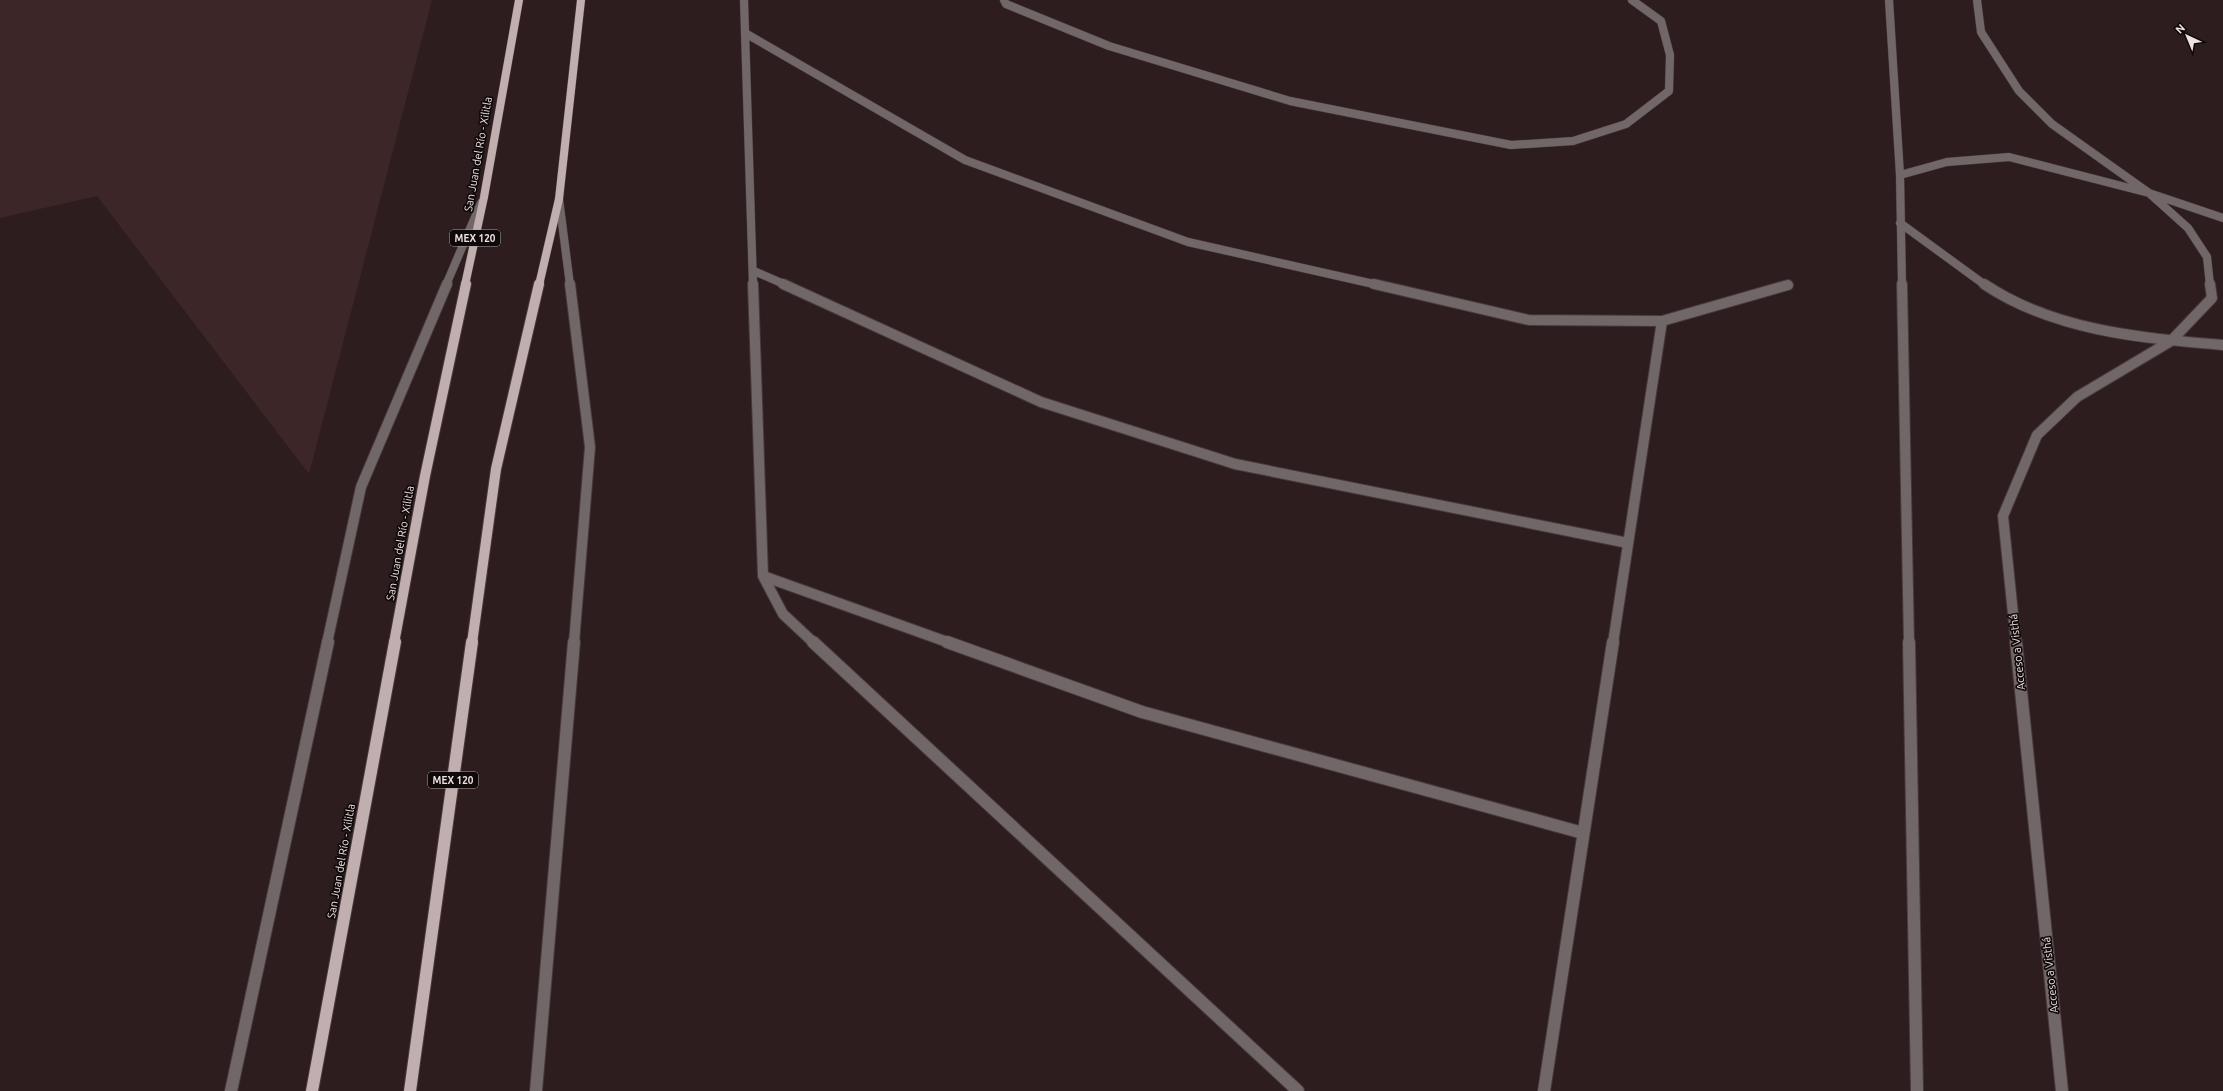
<svg xmlns="http://www.w3.org/2000/svg" width="2223" height="1091" font-family="Ubuntu,sans-serif">
<style>
.built{fill:#3d2628}
.lines{fill:none;stroke-linecap:round;stroke-linejoin:round}
.minor-far2-casing{stroke:#48393a;stroke-width:9}
.minor-far1-casing{stroke:#48393a;stroke-width:12}
.minor-casing{stroke:#48393a;stroke-width:14}
.major-far2-casing{stroke:#48393a;stroke-width:9}
.major-far1-casing{stroke:#48393a;stroke-width:12}
.major-casing{stroke:#48393a;stroke-width:14}
.minor-far2{stroke:#716768;stroke-width:8}
.minor-far1{stroke:#716768;stroke-width:10}
.minor{stroke:#716768;stroke-width:12}
.major-far2{stroke:#c1aeaf;stroke-width:8}
.major-far1{stroke:#c1aeaf;stroke-width:10}
.major{stroke:#c1aeaf;stroke-width:12}
.labels{text-anchor:middle;stroke-width:3.5;stroke-linejoin:round;paint-order:stroke}
.shield{fill:#10090a;stroke:#aba1a2;stroke-width:1}
.shield-label{font-size:10px;font-weight:bold;fill:#eee2e3}
.street-label{font-size:11px;fill:#eee2e3;stroke:#10090a}
</style>
<rect width="100%" height="100%" fill="#2d1d1e"/>
<path class="built" d="M0 0H432L309 474 97 196 0 218Z"/>
<g class="lines">
<g class="minor-far2-casing">
<path id="minor-far2" d="M744 0 753 285
M1004 0 1006 4 1109 46 1290 101 1511 145 1573 141 1626 124 1669 91 1670 55 1661 21 1632 0
M1889 0 1900 175 1902 285
M1977 0 1981 32 2019 91 2052 124 2149 193 2188 228 2207 257 2210 285
M745 33 965 160 1188 242 1378 285
M1900 175 1947 162 2009 157 2149 193 2223 218
M559 199 570 285
M1900 223 1985 285
M754 271 786 285
M446 285 481 203
M1786 285H1788"/>
</g>
<g class="minor-far1-casing">
<path id="minor-far1" d="M570 284 590 447 574 643
M753 284 763 576 783 614 814 643
M783 284 1041 402 1235 464 1628 543
M1374 284 1529 320 1662 321 1788 285
M1902 284 1909 643
M1984 284C2054 331 2141 338 2223 345
M763 576 950 643
M327 643 361 487 447 284
M1613 643 1662 321
M2016 643 2003 516 2037 435 2077 397 2171 341 2212 298 2210 284"/>
</g>
<g class="minor-casing">
<path id="minor" d="M813 642 1298 1091
M947 642 1142 712 1583 833
M1909 642 1917 1091
M2016 642 2062 1091
M231 1091 328 642
M536 1091 574 642
M1544 1091 1613 642"/>
</g>
<g class="major-far2-casing">
<path id="major-far2" d="M465 285 484 197 519 0
M539 285 559 199 581 0"/>
</g>
<g class="major-far1-casing">
<path id="major-far1" d="M394 643 425 476 466 284
M472 643 496 469 539 284"/>
</g>
<g class="major-casing">
<path id="major" d="M312 1091 395 642
M410 1091 472 642"/>
</g>
<use href="#minor-far2" class="minor-far2"/>
<use href="#minor-far1" class="minor-far1"/>
<use href="#minor" class="minor"/>
<use href="#major-far2" class="major-far2"/>
<use href="#major-far1" class="major-far1"/>
<use href="#major" class="major"/>
</g>
<g class="labels">
<g class="shield">
<rect x="450" y="230" width="50" height="16" rx="3"/>
<rect x="428" y="772" width="50" height="16" rx="3"/>
</g>
<g class="shield-label">
<text x="475" y="242">MEX 120</text>
<text x="453" y="784">MEX 120</text>
</g>
<g class="street-label">
<text transform="translate(478 154) rotate(-80)" y="4">San Juan del Río - Xilitla</text>
<text transform="translate(400 543) rotate(-80)" y="4">San Juan del Río - Xilitla</text>
<text transform="translate(2017 652) rotate(-96)" y="4">Acceso a Visthá</text>
<text transform="translate(341 861) rotate(-80)" y="4">San Juan del Río - Xilitla</text>
<text transform="translate(2050 975) rotate(-96)" y="4">Acceso a Visthá</text>
</g>
</g>
<g transform="translate(2187 36) rotate(316)" stroke="#10090a" stroke-width="3" paint-order="stroke">
<path d="M0-3L7 15L0 10L-7 15Z" fill="#eee2e3"/>
<text y="-6" font-size="11" font-weight="bold" text-anchor="middle" fill="#eee2e3">N</text>
</g>
</svg>
